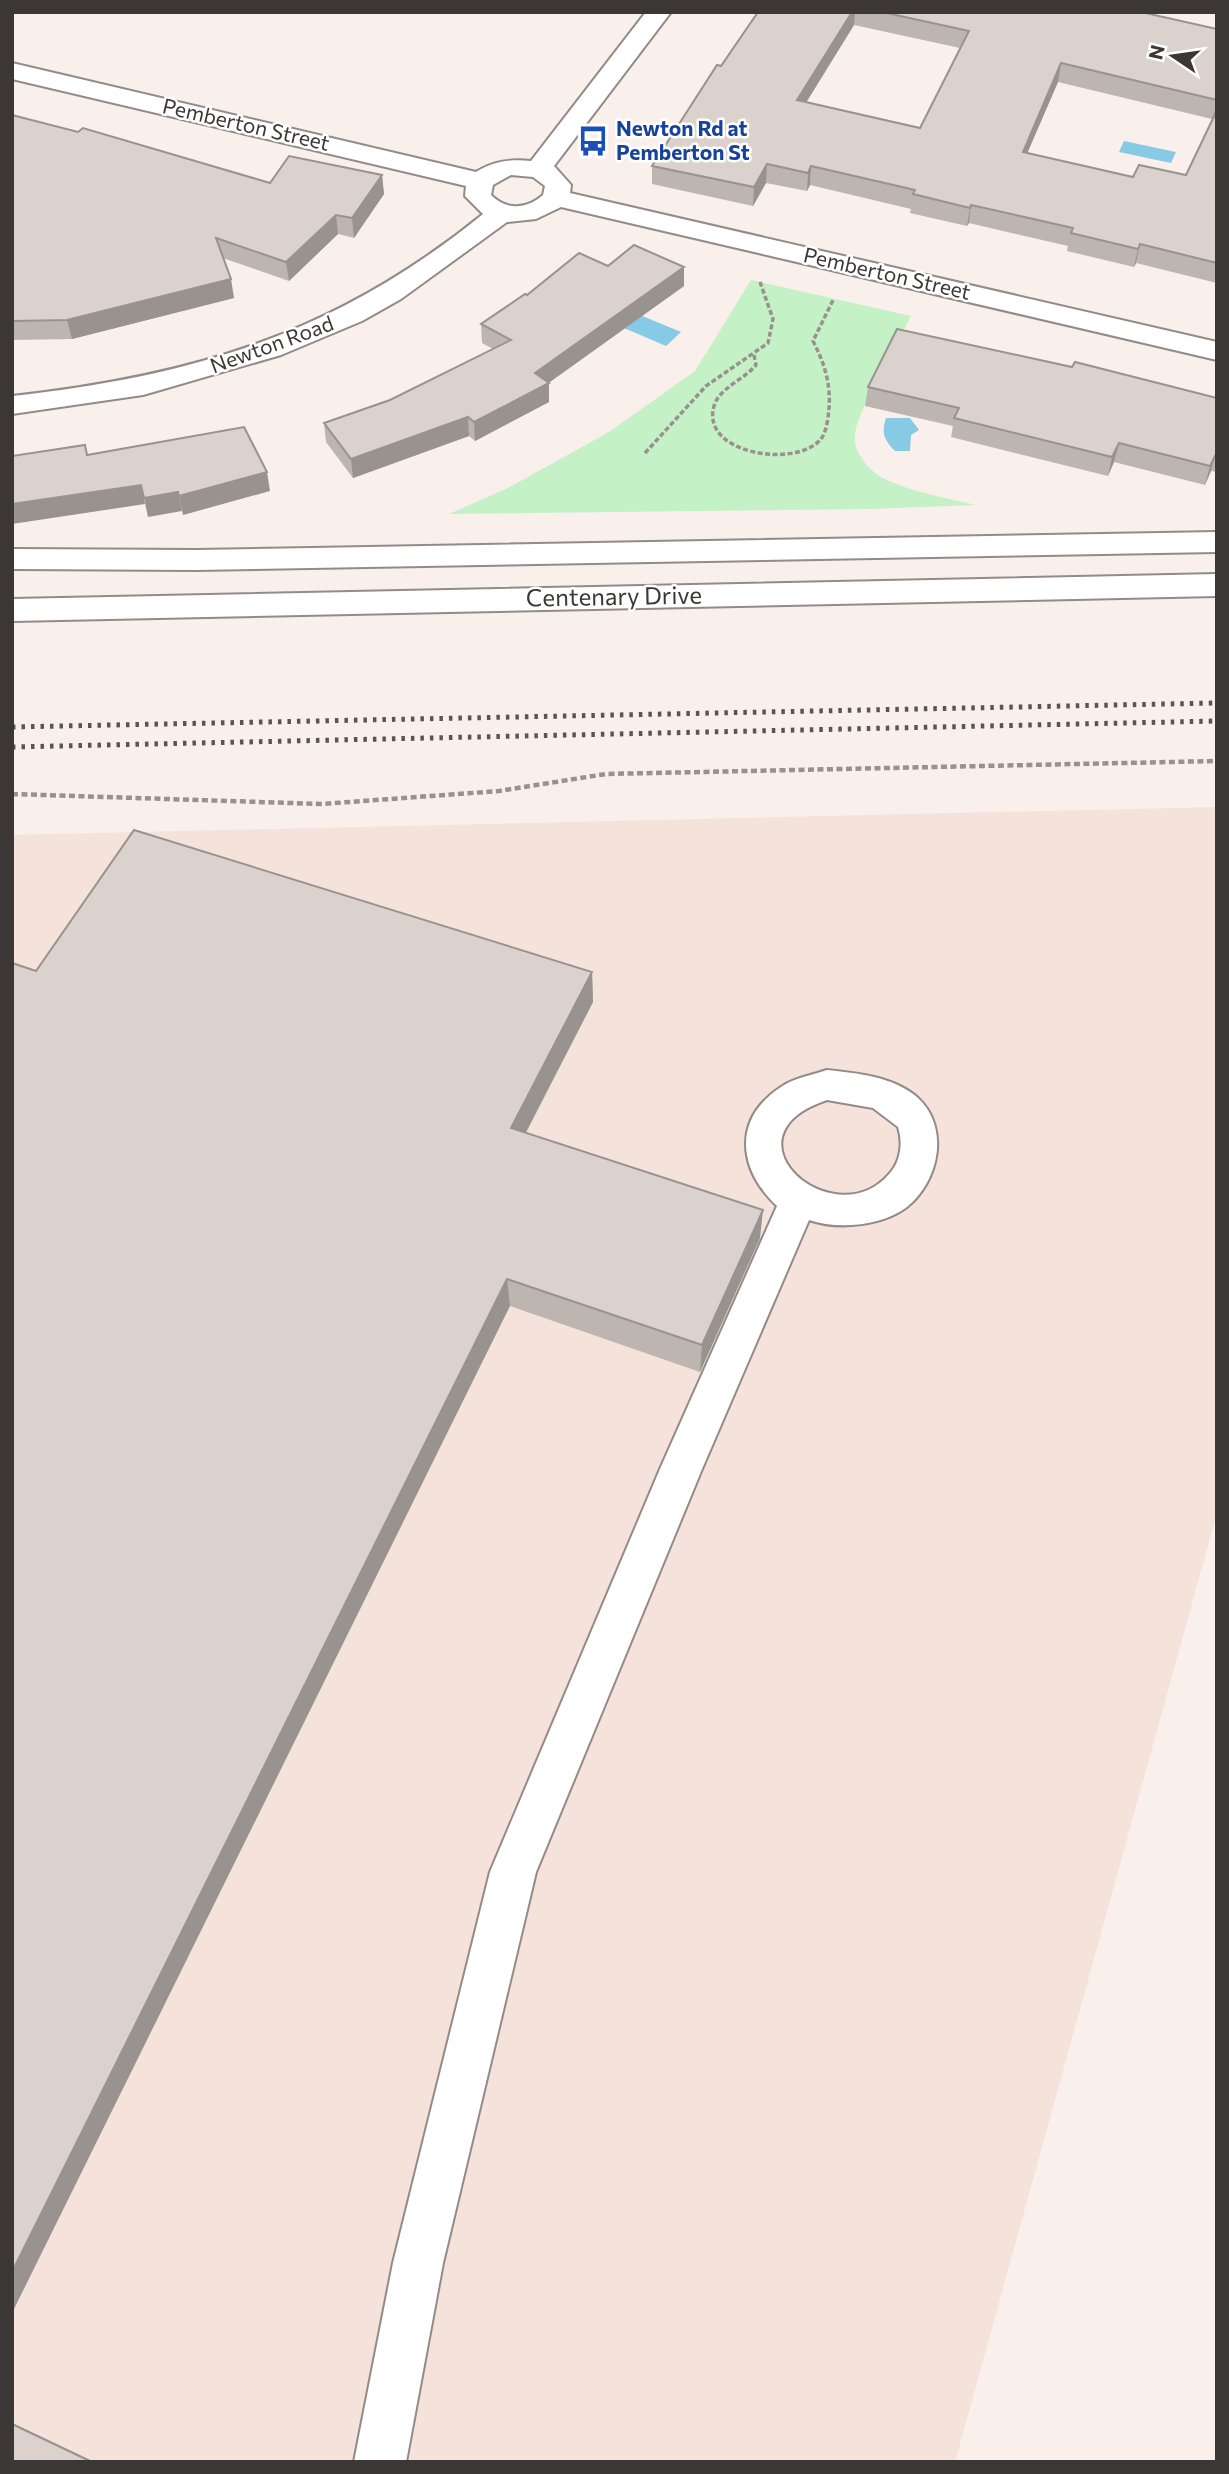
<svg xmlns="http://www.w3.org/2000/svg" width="1229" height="2474" font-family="Commissioner,sans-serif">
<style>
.built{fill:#f4e2db}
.green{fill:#c4f1c6}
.water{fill:#87cae5}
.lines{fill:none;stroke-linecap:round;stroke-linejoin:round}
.minor-casing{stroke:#948a87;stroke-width:4}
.highway-casing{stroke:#948a87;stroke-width:4}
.path-far1{stroke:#98918f;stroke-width:3.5;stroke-dasharray:5 2.5;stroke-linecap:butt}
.path{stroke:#98918f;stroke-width:4.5;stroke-dasharray:6 3.5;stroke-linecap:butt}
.minor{fill:#fff;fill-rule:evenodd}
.highway{fill:#fff;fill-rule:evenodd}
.rail{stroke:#5a5554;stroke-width:5;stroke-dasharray:3.5 6;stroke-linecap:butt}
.wall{fill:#bcb5b0;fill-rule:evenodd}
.shaded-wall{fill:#999390}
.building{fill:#dbd2cd;stroke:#999390;stroke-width:2}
.labels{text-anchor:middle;stroke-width:5;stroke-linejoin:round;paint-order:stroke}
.far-street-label{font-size:21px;fill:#3b3736;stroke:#fff}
.far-transit-label{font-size:21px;font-weight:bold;fill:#164399;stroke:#fff;text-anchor:start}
.street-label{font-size:24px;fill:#3b3736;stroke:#fff}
</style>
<rect width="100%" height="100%" fill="#f9efeb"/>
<path class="built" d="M1217 807V1513L955 2462H12V835Z"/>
<path class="green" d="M751 280 911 316C898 342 858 409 855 434 852 453 871 473 887 480 915 493 947 498 976 505L868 509 449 514 508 488 609 432 695 371Z"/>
<path class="water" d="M1124 141 1176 152 1171 163 1119 152Z
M640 315 681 332 666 346 624 328Z
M886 418H910L919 430 911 435 910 451H895C884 440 881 433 886 418Z"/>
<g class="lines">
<g class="minor-casing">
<path id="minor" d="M646 12H671L554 166 571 185 570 193 1217 342V360L561 207 536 219 507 222 401 299 362 321 281 355 143 395 12 414V396C196 376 338 332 483 214L465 196 466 186 12 79V63L476 172C494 161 510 159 531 161ZM511 175 533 177 545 186 543 195C527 209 507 211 491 195L493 185Z
M827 1070C857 1073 895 1077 918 1098 950 1128 939 1181 907 1207 882 1226 838 1230 809 1220L702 1469 536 1872 443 2263 406 2462H354L393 2263 490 1872 660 1469 777 1206C738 1169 732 1119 781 1087 793 1078 813 1075 827 1070ZM827 1100 873 1108 898 1127C903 1142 901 1161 890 1173 835 1239 716 1137 827 1100Z"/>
</g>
<g class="highway-casing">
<path id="highway" d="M1217 532V552L196 570 12 569V549L196 550Z
M1217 574V596L12 621V599Z"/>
</g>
<path class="path-far1" d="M754 355 756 365C745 379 719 388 714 406 700 454 796 469 821 439 827 431 828 418 829 408 831 384 824 362 813 341L834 298
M645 453 706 386 768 343 773 319 760 282"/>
<path class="path" d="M12 794 322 804 499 791 606 774 1217 761"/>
<use href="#minor" class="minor"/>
<use href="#highway" class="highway"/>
<path class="rail" d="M12 727 1217 703
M12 747 1217 721"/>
</g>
<path class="wall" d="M758 12H1141L1217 29V283L1136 263 1134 267 1067 251 1068 246 969 223 967 226 910 213 911 209 810 185 807 191 766 183 753 206 652 184V166ZM854 25 960 48 920 128 806 102ZM1058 82 1212 119 1186 175 1133 177 1027 153Z
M12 115 270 183 382 175 384 194 354 238 338 234 289 281 223 258 234 298 72 339 12 340Z
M608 266 684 267V286L548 383 549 402 475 441 469 436 353 478 326 442 324 423 390 400 493 349 482 343 481 324 527 295Z
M1072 367 1217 398V472L1211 471 1205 485 1114 462 1108 476 951 437 953 426 865 406 868 387Z
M36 971 592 972 593 1002 526 1133 760 1238 700 1372 510 1306Z"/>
<path class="shaded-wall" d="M852 12H855L854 25 796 119 797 100Z
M1061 63 1058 82 1020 170 1023 152Z
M767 164 766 183 753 206 754 187Z
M811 166 810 185 807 191 808 173Z
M382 175 384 194 354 238 352 218Z
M971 205 969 223 967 226 970 208Z
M336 215 338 234 289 281 286 262Z
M1140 244 1136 263 1134 267 1138 249Z
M684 267V286L543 387 549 383V402L475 441 474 422 535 373Z
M231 279 234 298 72 339 67 320Z
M468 417 469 436 353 478 351 459Z
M1119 443 1114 462 1108 476 1112 457Z
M1216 452 1211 471 1205 485 1210 466Z
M267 472 270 491 183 515 179 496Z
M141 485 145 504 12 524V504Z
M178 492 182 511 148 517 144 498Z
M592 972 593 1002 513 1157 511 1128Z
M763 1210 760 1238 700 1372 702 1345Z
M507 1279 510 1306 12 2313V2272Z
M12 2423 94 2462H92L12 2424Z"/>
<path class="building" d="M758 12H852L797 100 920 128 969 31 882 12H1141L1217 29V100L1061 63 1023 152 1133 177 1139 165 1186 175 1217 110V263L1140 244 1138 249 1071 233 1073 228 971 205 970 208 913 194 915 190 811 166 808 173 767 164 754 187 652 166 717 65 721 66Z
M12 115 78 132 83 128 270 183 289 156 382 175 352 218 336 215 286 262 216 238 231 279 67 320 12 321Z
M634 245 684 267 535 373 549 383 474 422 468 417 351 459 324 423 390 400 511 340 481 324 525 294 527 295 579 253 608 266Z
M897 329 1072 367 1075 362 1217 398V452L1210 466 1119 443 1112 457 954 418 959 408 868 387Z
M244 427 267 472 179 496 178 492 144 498 141 485 12 504V456L85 445 87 455Z
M134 830 592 972 511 1128 763 1210 702 1345 507 1279 12 2272V963L36 971Z
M12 2424 92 2462H12Z"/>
<defs>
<g id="bus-bare" transform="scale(2.415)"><path d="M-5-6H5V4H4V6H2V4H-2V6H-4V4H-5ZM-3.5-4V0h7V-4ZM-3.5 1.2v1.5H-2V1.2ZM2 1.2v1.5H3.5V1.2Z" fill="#1a4fb4" stroke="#fff" stroke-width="2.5" paint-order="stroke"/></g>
</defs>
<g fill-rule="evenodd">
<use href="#bus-bare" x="593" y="141"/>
</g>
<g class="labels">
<g class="far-street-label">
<text transform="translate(246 125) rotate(13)" y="7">Pemberton Street</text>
<text transform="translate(887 274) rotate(13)" y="7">Pemberton Street</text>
<text transform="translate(272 345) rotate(-20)" y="7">Newton Road</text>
</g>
<g class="far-transit-label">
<text x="616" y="136">Newton Rd at<tspan x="616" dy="24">Pemberton St</tspan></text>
</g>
<g class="street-label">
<text transform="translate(614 597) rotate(-1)" y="8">Centenary Drive</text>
</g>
</g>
<rect width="1229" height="2474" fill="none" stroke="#3b3736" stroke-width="28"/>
<g transform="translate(1173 56) rotate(283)" stroke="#ffffff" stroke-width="5" paint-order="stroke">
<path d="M0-5L12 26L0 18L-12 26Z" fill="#3b3736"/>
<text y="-10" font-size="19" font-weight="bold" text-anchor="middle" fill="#3b3736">N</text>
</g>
</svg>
